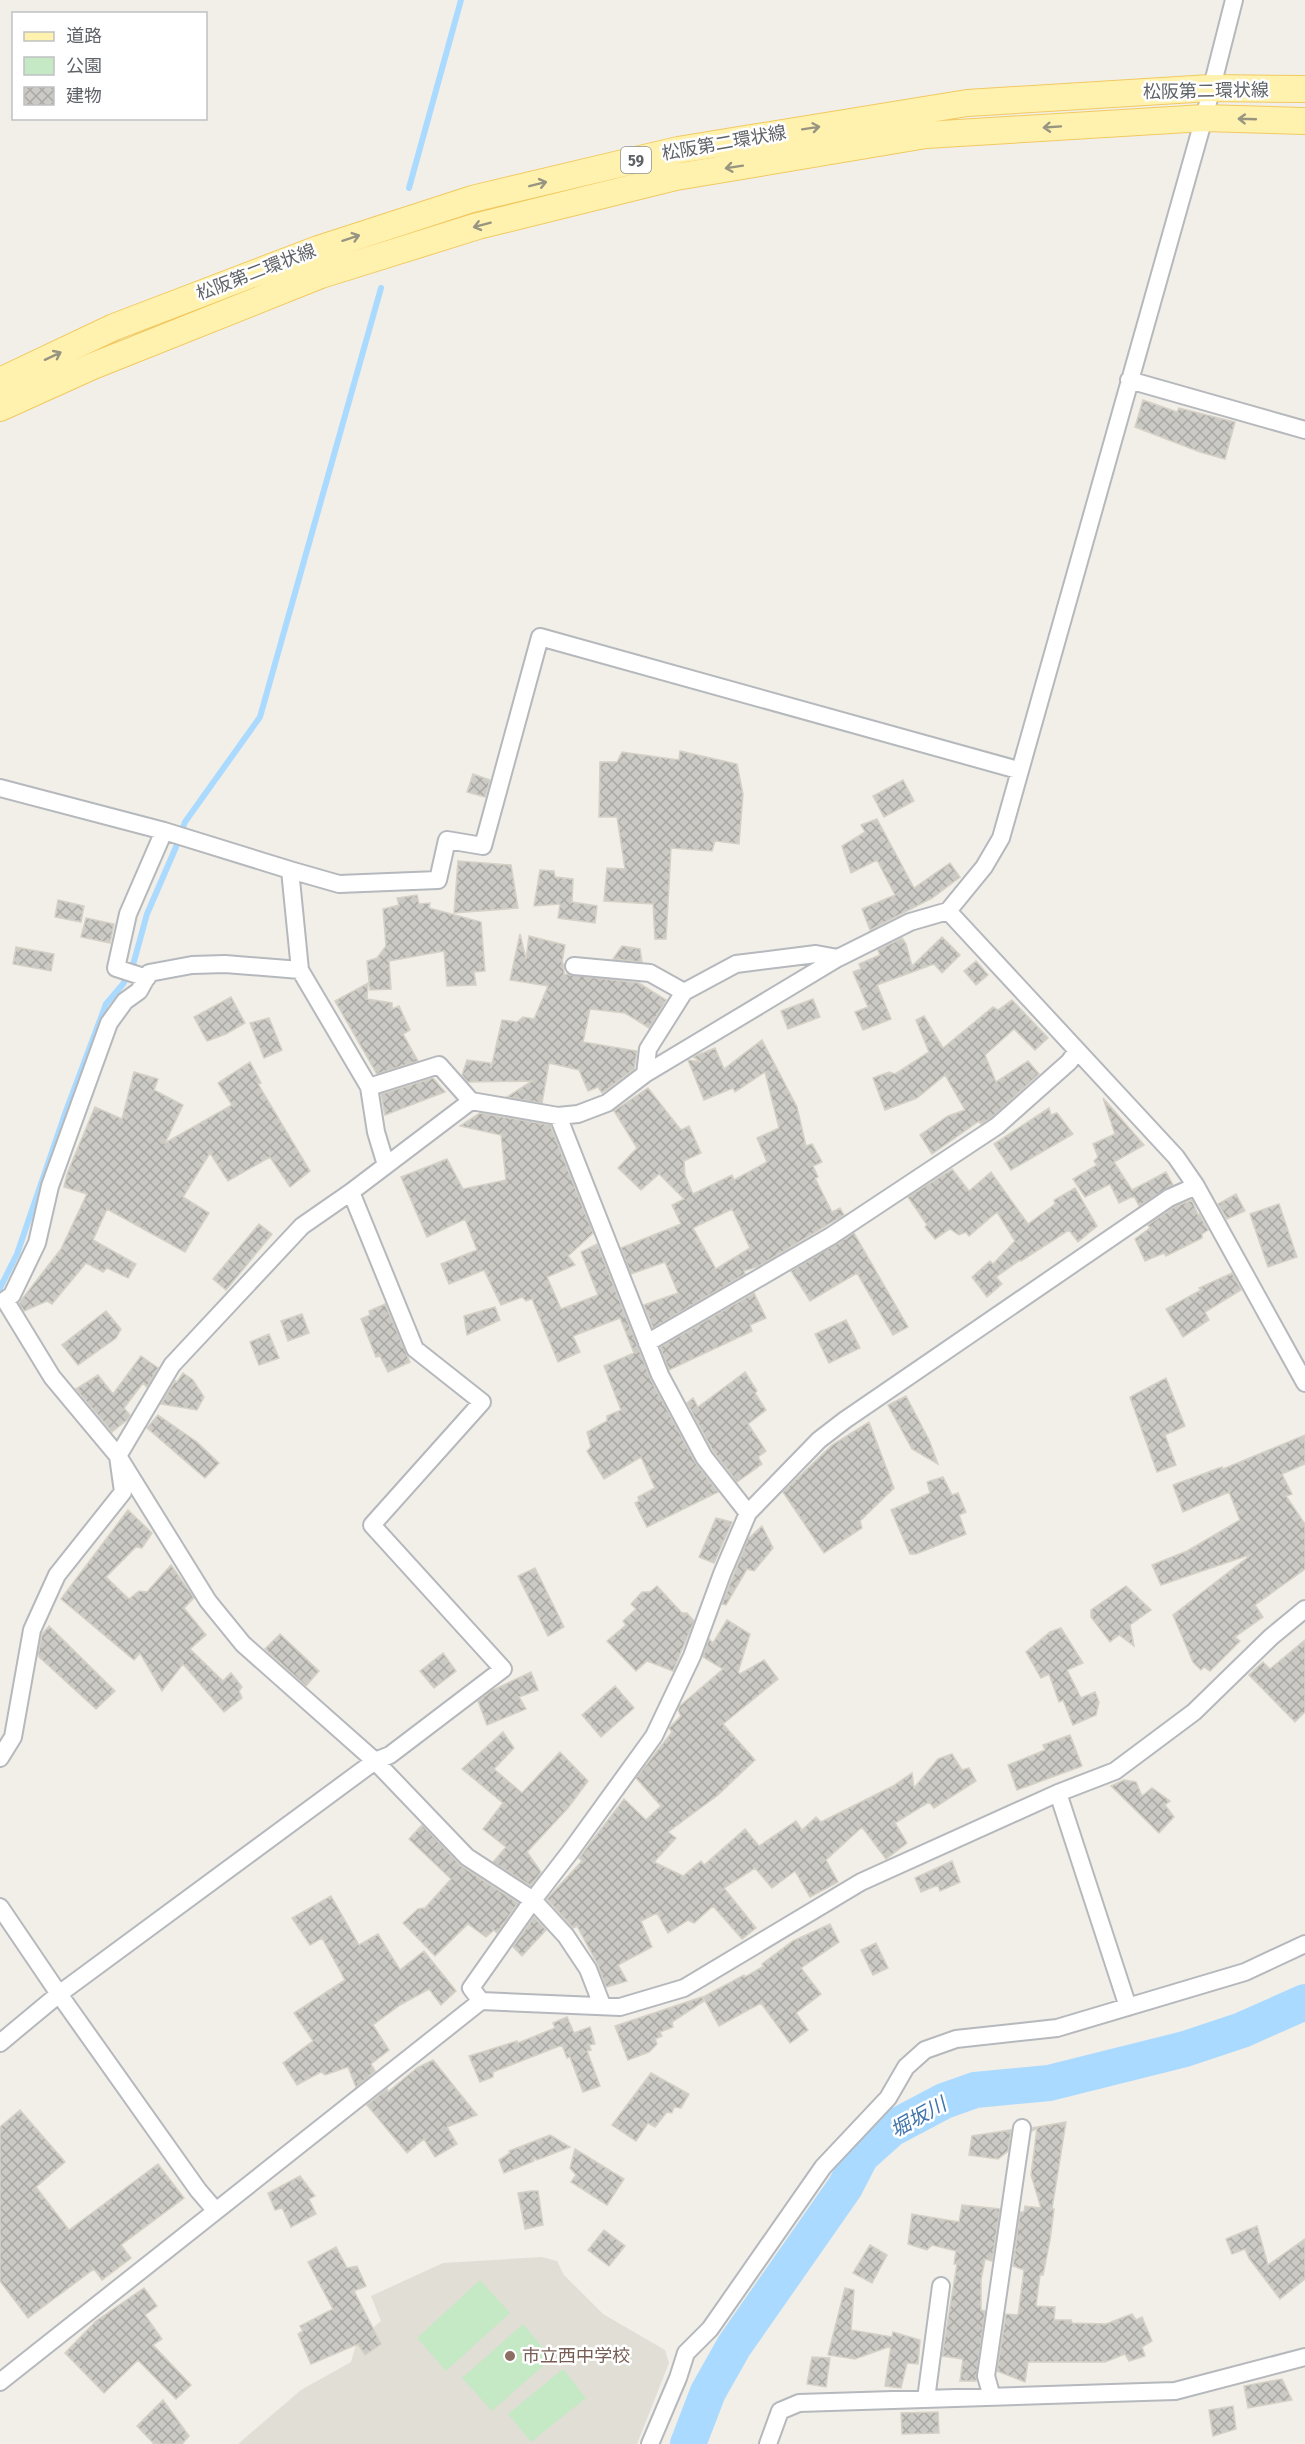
<svg xmlns="http://www.w3.org/2000/svg" width="1305" height="2444" font-family="'Fira Sans Condensed','Noto Sans JP',sans-serif">
<style>
.education{fill:#e1ded6}
.green{fill:#c5e8c5}
.lines{fill:none;stroke-linecap:round;stroke-linejoin:round}
.stream{stroke:#aadaff;stroke-width:6}
.river{stroke:#aadaff;stroke-width:36}
.building{fill:url(#building-cross-hatch);stroke:#d6d1c6;stroke-width:1.5;fill-rule:evenodd}
.street-casing{stroke:#b5b8bc;stroke-width:20}
.primary-casing{stroke:#f2c960;stroke-width:28}
.street{stroke:#fff;stroke-width:16}
.primary{stroke:#fff2af;stroke-width:26}
.oneway{stroke:#979581}
.education-dot{fill:#8d6e63;stroke:#fff;stroke-width:2}
.labels{text-anchor:middle;stroke-width:5;stroke-linejoin:round;paint-order:stroke}
.shield{fill:#fff;stroke:#8f9295;stroke-width:1.5}
.shield-label{font-size:16px;font-weight:bold;fill:#5f6368}
.street-label{font-size:18px;fill:#5f6368;stroke:#fff}
.education-label{font-size:18px;fill:#785e54;stroke:#fff;text-anchor:start}
.water-label{font-size:20px;font-style:italic;fill:#4174aa;stroke:#fff}
</style>
<defs>
<pattern id="building-cross-hatch" width="8" height="8" patternUnits="userSpaceOnUse" patternTransform="scale(1.5)"><rect width="8" height="8" fill="#cccac5"/><path d="M0 0l8 8M0 8l8-8" fill="none" stroke="#a9a8a4"/></pattern>
</defs>
<rect width="100%" height="100%" fill="#f1efe8"/>
<path class="education" d="M542 2257 557 2261 564 2275 603 2314 665 2350 669 2363 637 2444H238L301 2390 351 2362 357 2341 381 2321 371 2296 443 2263Z"/>
<path class="green" d="M480 2280 510 2313 446 2371 417 2338Z
M523 2324 552 2358 492 2411 462 2378Z
M563 2369 586 2398 531 2442 508 2414Z"/>
<g class="lines">
<path class="stream" d="M409 188 461 0
M0 1288 17 1254 66 1111 106 1004 123 984 133 965 147 914 176 847 185 822 260 717 381 288"/>
<path class="river" d="M688 2444 708 2392 734 2346 845 2187 861 2156 891 2129 944 2101 975 2090 1049 2083 1185 2049 1242 2030 1305 2002"/>
</g>
<path class="building" d="M1143 400 1177 412 1179 408 1235 422 1225 459 1200 452 1135 427Z
M680 751 737 764 743 794 739 844 715 841 712 851 671 848 666 939H655L653 904 604 901 607 868 625 869 617 817H599L600 762H617L622 752 679 760Z
M473 774 490 780 485 797 467 792Z
M903 780 914 801 884 817 873 796Z
M877 819 914 888 950 863 960 877 932 898 870 930 862 909 895 895 877 860 851 873 842 846 865 832 861 825Z
M458 861 511 865 518 908 454 913Z
M540 870 554 871 555 877 573 879 572 902 597 906 595 923 558 918 560 904 534 906Z
M417 895 419 904 430 903 429 908 481 922 485 971 474 972 476 985 447 986 444 951 389 961 391 989 370 990 367 961 377 958 386 946 383 909 399 905 397 898Z
M58 900 84 906 81 922 55 917Z
M86 918 114 924 110 943 81 937Z
M520 934 526 959 529 936 565 945 562 963 564 964V974L639 983 666 1000 649 1028 625 1013 590 1009 583 1042 637 1051 634 1069 602 1093 598 1087 588 1091 579 1070 549 1063 542 1103 507 1097 532 1081 468 1082 462 1075 467 1060 490 1063 491 1068 502 1020 517 1022 523 1017 534 1019 548 986 510 980Z
M942 937 960 955 942 973 934 964 877 985 891 1019 863 1030 855 1012 868 1007 853 972 861 969 859 964 880 955 878 950 902 938 906 944 912 966Z
M622 946 640 949 642 962 613 959Z
M16 947 54 954 51 971 13 964Z
M976 961 988 975 976 985 964 971Z
M368 983 367 999 392 1003V1009L399 1006 410 1030 403 1034 418 1061 377 1074 335 1001Z
M231 997 245 1023 226 1034 207 1041 194 1017Z
M813 999 820 1017 788 1029 781 1011Z
M1012 1000 1048 1038 1035 1050 1014 1029 985 1055 996 1082 1028 1061 1039 1074 991 1118 981 1124 979 1121 932 1154 920 1135 948 1116 965 1110 945 1075 917 1098 885 1110 873 1078 889 1072 895 1074 929 1052 916 1020 924 1016 943 1048 993 1007 998 1010Z
M269 1018 282 1050 264 1058 250 1023Z
M762 1040 797 1107 806 1146 812 1144 822 1162 813 1166 818 1177 815 1178 832 1212 840 1208 844 1215 759 1266 744 1271 745 1274 653 1328 644 1305 678 1293 665 1262 631 1274 621 1248 681 1224 672 1205 684 1199 659 1174 641 1190 618 1168 637 1148 614 1111 648 1088 681 1130 689 1126 701 1153 684 1161 685 1175 693 1194 732 1175 734 1180 767 1162 757 1138 779 1128 765 1072 735 1092 733 1088 704 1100 688 1060 701 1062 693 1057 715 1048 724 1069ZM732 1209 750 1248 716 1269 693 1228Z
M250 1062 261 1083 258 1084 310 1171 290 1187 270 1157 228 1181 210 1153 183 1197 209 1213 185 1252 107 1209 93 1240 136 1264 128 1278 107 1268 103 1272 86 1263 52 1304 47 1301 24 1311 19 1303 61 1249 87 1194 64 1187 67 1174 95 1107 122 1119 134 1072 158 1079 154 1090 183 1105 165 1143 232 1105 218 1083Z
M433 1078 445 1092 385 1115 381 1094Z
M1103 1098 1144 1145 1114 1162 1132 1190 1166 1172 1173 1185 1139 1206 1134 1196 1119 1203 1110 1184 1085 1197 1073 1179 1097 1165 1094 1161 1098 1157 1093 1144 1115 1134Z
M1049 1108 1051 1115 1057 1113 1073 1134 1011 1170 994 1144Z
M480 1113 550 1125 593 1233 568 1256 575 1265 547 1277 561 1309 598 1295 581 1252 597 1244 651 1380 695 1462 718 1492 647 1527 635 1503 639 1501 638 1497 655 1488 641 1457 604 1479 587 1451 591 1447 587 1432 607 1421V1416L621 1410 604 1366 634 1353 620 1318 573 1336 580 1352 558 1362 532 1299 526 1301 522 1297 501 1305 484 1270 449 1284 441 1264 477 1250 465 1219 427 1237 401 1177 447 1159 463 1189 506 1180 501 1135 460 1126Z
M952 1169 969 1191 991 1172 1028 1224 1055 1204 1054 1200 1075 1188 1097 1226 1078 1242 1069 1230 1021 1261 1020 1260 996 1277 1002 1284 987 1297 972 1277 990 1261 993 1264 1015 1241 997 1212 969 1236 966 1232 959 1235 950 1229 935 1239 925 1227 927 1225 908 1197Z
M1236 1194 1245 1211 1227 1219 1218 1204Z
M1192 1200 1198 1215 1199 1214 1208 1230 1202 1234V1238L1166 1256 1164 1253 1145 1261 1135 1239 1150 1228 1148 1225 1174 1207Z
M1279 1204 1297 1257 1268 1267 1250 1214Z
M259 1224 272 1234 226 1290 213 1279Z
M854 1233 908 1327 893 1335 857 1273 810 1301 791 1271Z
M1232 1273 1241 1290 1205 1312 1209 1320 1183 1337 1166 1309 1201 1290 1199 1288Z
M754 1293 766 1318 750 1325 752 1331 669 1370 660 1347Z
M385 1304 410 1362 388 1372 380 1356 376 1357 361 1319 370 1315 369 1311Z
M495 1307 500 1320 467 1335 464 1316Z
M106 1311 121 1329 116 1338 78 1365 62 1345Z
M302 1314 309 1333 288 1341 281 1321Z
M846 1320 860 1348 829 1363 815 1334Z
M269 1334 279 1358 259 1365 250 1342Z
M141 1356 158 1368 147 1387 143 1383 124 1408 130 1415 127 1420 112 1432 76 1389 98 1375 113 1394Z
M745 1372 757 1391 755 1393 766 1410 748 1424 766 1451 758 1457 762 1464 737 1482 713 1451 687 1403 693 1398 698 1407Z
M183 1373 193 1380 204 1397 197 1410 161 1404 175 1381 177 1382Z
M1166 1378 1185 1426 1165 1435 1176 1465 1157 1472 1130 1397Z
M906 1396 929 1440 938 1464 912 1449 888 1405Z
M158 1415 197 1442 219 1463 205 1478 147 1428Z
M869 1422 894 1488 860 1521 862 1528 824 1553 783 1492 832 1445Z
M1305 1435V1464L1282 1474 1292 1494 1286 1496 1305 1524V1569L1255 1605 1263 1617 1235 1637 1240 1641 1210 1671 1204 1667 1201 1670 1193 1662 1173 1615 1252 1554 1161 1585 1152 1565 1187 1551 1240 1520 1229 1492 1183 1512 1173 1485 1222 1467 1223 1469Z
M943 1477 952 1495 958 1493 966 1512 959 1515 966 1534 916 1554H910L891 1510 930 1493 927 1482Z
M128 1510 152 1533 142 1548 136 1547 106 1577 129 1599 139 1591 147 1592 171 1565 194 1598 184 1608 206 1635 190 1649 223 1681 231 1673 242 1687 239 1691 242 1698 224 1712 183 1664 162 1691 140 1653 134 1660 61 1599Z
M716 1518 732 1522 714 1563 699 1557Z
M762 1526 773 1548 754 1571 747 1569 726 1605 722 1604 748 1539Z
M535 1568 564 1627 548 1636 518 1576Z
M657 1586 682 1613H687L694 1621 673 1671 647 1661 636 1671 607 1641 626 1625 623 1621 636 1609 631 1604 642 1592H650Z
M1126 1586 1151 1610 1130 1625 1134 1646 1119 1635 1110 1642 1091 1617V1610Z
M727 1620 750 1634 738 1672 740 1674 764 1660 778 1679 723 1724 755 1760 718 1795 668 1832 676 1838 654 1862 683 1876 701 1861 704 1865 745 1829 759 1846 796 1821 802 1830 816 1817 821 1822 893 1786 912 1773 914 1788 938 1759 952 1754 962 1770 969 1768 976 1781 934 1808 929 1802 895 1823 907 1843 886 1859 862 1827 826 1860 838 1882 810 1897 795 1871 772 1888 755 1868 724 1888 756 1928 742 1939 713 1906 694 1923 688 1920 668 1933 657 1913 641 1921 652 1947 618 1965 627 1981 606 1987 598 1965 577 1926 573 1928 547 1899 582 1861 579 1858 624 1799 646 1820 661 1806 636 1778 672 1732 669 1728 681 1716 678 1710 680 1706 723 1669 703 1657 709 1639 713 1643Z
M49 1626 115 1691 96 1709 38 1656 42 1634Z
M1061 1628 1083 1663 1067 1670 1081 1698 1095 1692 1099 1702 1096 1715 1073 1725 1063 1700 1059 1702 1049 1674 1041 1678 1026 1652 1050 1632Z
M280 1634 319 1671 306 1686 265 1649Z
M1305 1640V1712L1295 1722 1249 1675 1263 1662 1270 1669Z
M443 1653 456 1671 434 1688 420 1671Z
M531 1672 538 1690 519 1697 526 1709 487 1725 478 1701 491 1691Z
M615 1686 634 1708 601 1737 582 1715Z
M503 1732 514 1748 494 1769 522 1793 560 1752 588 1781 568 1808 527 1852 541 1872 531 1886 493 1862 506 1847 483 1829 503 1803 462 1769Z
M1070 1735 1082 1766 1017 1790 1008 1765 1045 1750 1043 1745Z
M1124 1780 1136 1782 1142 1796 1152 1788 1170 1801 1165 1805 1174 1817 1159 1833 1111 1786Z
M422 1825 461 1866 518 1903 497 1933 494 1930 486 1937 468 1924 435 1956 403 1923 418 1909 425 1908 451 1879 409 1839Z
M952 1861 960 1882 940 1891 938 1885 921 1892 915 1878Z
M331 1896 359 1945 378 1934 400 1970 424 1951 456 1991 441 2005 429 1989 400 2005 373 2025 389 2050 371 2064 375 2071 356 2087 348 2067 325 2075 321 2072 297 2085 283 2063 313 2041 294 2013 345 1980 322 1938 310 1945 292 1918Z
M534 1917 546 1930 522 1956 513 1947Z
M830 1924 839 1942 801 1968 821 1994 796 2013 808 2030 790 2043 761 2003 719 2026 703 1997 744 1975 745 1977 764 1966 762 1964 793 1941Z
M876 1943 888 1968 873 1975 861 1950Z
M702 1997 704 2001 672 2022 673 2027 660 2032 662 2036 655 2039 657 2044 649 2052 628 2060 615 2026Z
M567 2017 574 2033 590 2027 595 2044 589 2045 591 2050 587 2051 600 2086 583 2092 570 2057 567 2058 562 2045 493 2072V2077L480 2082 469 2056 517 2041 518 2043 555 2028 553 2023Z
M433 2060 477 2115 447 2127 457 2144 435 2157 424 2139 407 2153 367 2105 387 2089 388 2092 417 2068Z
M651 2073 689 2094 681 2108 674 2107 672 2113 667 2112 655 2127 648 2123 636 2141 612 2125Z
M20 2110 65 2162 36 2187 69 2230 158 2164 184 2198 121 2245 131 2258 102 2280 94 2269 28 2318 0 2281V2127Z
M1066 2122 1052 2209H1054L1050 2240 1043 2275H1040L1036 2306 1055 2307 1054 2320H1071L1072 2323 1106 2324 1132 2314 1136 2320 1142 2317 1152 2341 1142 2347 1145 2356 1129 2361 1125 2354 1105 2362H1028L1025 2382 997 2371 1006 2314 1018 2315 1024 2270 1013 2266 1020 2212H1024L1025 2206 1041 2208 1031 2175 1037 2128 1032 2131V2128Z
M1011 2130 1008 2151 998 2159 969 2155 972 2136Z
M550 2135 570 2147 537 2160 533 2157 534 2161 504 2173 499 2160 510 2153 509 2151Z
M575 2149 624 2179 607 2205 571 2182 576 2175 570 2168Z
M300 2176 315 2196 309 2199 316 2214 291 2227 282 2208 275 2210 268 2193Z
M531 2191H538L543 2225 525 2229 518 2193Z
M962 2205 1000 2209 992 2261 985 2259 981 2280V2310L985 2311 976 2381H960L963 2359 942 2356 957 2264H954L956 2251 932 2245 927 2250 908 2244 912 2214 959 2222Z
M1257 2226 1268 2265 1305 2239V2279L1280 2299 1249 2258 1245 2249 1232 2254 1226 2239Z
M604 2230 625 2246 609 2266 588 2250Z
M870 2245 887 2255 872 2283 853 2273Z
M336 2247 347 2268 357 2266 366 2286 354 2291 381 2344 365 2355 358 2344 311 2364 298 2334 303 2331 300 2326 333 2309 308 2262Z
M144 2288 157 2306 145 2315 162 2339 153 2345 191 2385 176 2399 138 2360 104 2393 65 2353 96 2321Z
M845 2288 854 2290 851 2330 892 2337 893 2332 920 2340 918 2364 907 2363 901 2388 885 2386 891 2346 855 2359 828 2355Z
M812 2357 830 2358 826 2387 807 2384Z
M1282 2379 1292 2400 1248 2408 1244 2386Z
M163 2400 189 2436 182 2444H154L137 2426Z
M1233 2406 1236 2429 1213 2436 1209 2410Z
M938 2412 939 2433 902 2434 901 2413Z"/>
<g class="lines">
<g class="street-casing">
<path id="street" d="M1129 380 1305 430
M1018 770 540 637 483 846 447 840 438 880 339 884 290 870 300 970 369 1087 439 1065 471 1101 558 1116 578 1114 607 1103 645 1074 838 958 910 922 948 911 984 867 1001 838 1204 118 1234 0
M0 788 164 831 290 870
M948 911 1176 1157 1196 1186 1305 1383
M574 966 650 973 684 992
M300 970 225 964 192 965 149 973 139 991 125 1001 109 1023 50 1186 37 1243 12 1295 5 1300 52 1377 118 1456 208 1601 243 1644 375 1761 467 1857 533 1900 566 1936 588 1969 602 2005
M147 978 116 968 128 914 164 831
M645 1074 648 1049 684 992 736 964 816 954 838 958
M369 1087 376 1132 386 1165
M558 1116 660 1375 704 1457 748 1513
M647 1343 831 1236 997 1126 1069 1062 1077 1051
M0 1758 13 1737 32 1630 57 1575 123 1492 118 1456 172 1365 302 1226 351 1192 471 1101
M1058 1793 1128 2007
M0 1907 59 1994 198 2190 216 2211
M481 2001 471 1988 533 1900 570 1852 654 1736 692 1656 722 1574 748 1513 819 1440 845 1420 1169 1198 1196 1186
M0 2043 59 1994 375 1761 390 1755 503 1669 372 1525 482 1402 415 1349 351 1192
M0 2382 481 2001 620 2007 684 1988 861 1882 1058 1793 1115 1771 1194 1712 1271 1637 1305 1609
M992 2397 986 2376 1022 2128
M926 2399 941 2286
M650 2444 678 2378 686 2353 710 2329 823 2167 888 2098 906 2067 925 2050 956 2039 1057 2028 1245 1972 1305 1944
M768 2444 780 2411 799 2403 1175 2391 1305 2357"/>
</g>
<g class="primary-casing">
<path id="primary" d="M0 381 114 327 318 249 472 199 678 150 967 103 1210 88 1305 89
M0 408 93 366 321 275 478 226 676 177 926 135 1204 118 1305 121"/>
</g>
<use href="#street" class="street"/>
<use href="#primary" class="primary"/>
</g>
<defs><path id="oneway-shaft" d="M-6 0H5M1.5-3L5.5 0L1.5 3" fill="none" stroke-width="1.6" stroke-linecap="round" stroke-linejoin="round" transform="scale(1.5)"/></defs>
<g class="oneway">
<use href="#oneway-shaft" transform="translate(1247 119) rotate(-178)"/>
<use href="#oneway-shaft" transform="translate(1052 127) rotate(176)"/>
<use href="#oneway-shaft" transform="translate(811 128) rotate(-9)"/>
<use href="#oneway-shaft" transform="translate(734 167) rotate(171)"/>
<use href="#oneway-shaft" transform="translate(538 184) rotate(-14)"/>
<use href="#oneway-shaft" transform="translate(482 225) rotate(165)"/>
<use href="#oneway-shaft" transform="translate(351 238) rotate(-18)"/>
<use href="#oneway-shaft" transform="translate(53 356) rotate(-25)"/>
</g>
<circle class="education-dot" cx="510" cy="2356" r="6"/>
<g class="labels">
<rect class="shield" x="621" y="147" width="30" height="26" rx="4.5"/>
<g class="shield-label">
<text x="636" y="166">59</text>
</g>
<g class="street-label">
<text transform="translate(1206 91) rotate(-1)" y="6">松阪第二環状線</text>
<text transform="translate(724 143) rotate(-10)" y="6">松阪第二環状線</text>
<text transform="translate(256 272) rotate(-21)" y="6">松阪第二環状線</text>
</g>
<g class="education-label">
<text x="522" y="2362">市立西中学校</text>
</g>
<g class="water-label">
<text transform="translate(918 2117) rotate(-29)" y="7">堀坂川</text>
</g>
</g>
<rect x="12" y="12" width="195" height="108" fill="#ffffff" stroke="#bfc1c3" stroke-width="1.5"/>
<rect x="24" y="32" width="30" height="9" fill="#fff2af" stroke="#bfc1c3" stroke-width="1.5"/>
<text x="66" y="42" font-size="18" fill="#5f6368">道路</text>
<rect x="24" y="57" width="30" height="18" fill="#c5e8c5" stroke="#bfc1c3" stroke-width="1.5"/>
<text x="66" y="72" font-size="18" fill="#5f6368">公園</text>
<rect x="24" y="87" width="30" height="18" fill="url(#building-cross-hatch)" stroke="#bfc1c3" stroke-width="1.5"/>
<text x="66" y="102" font-size="18" fill="#5f6368">建物</text>
</svg>
